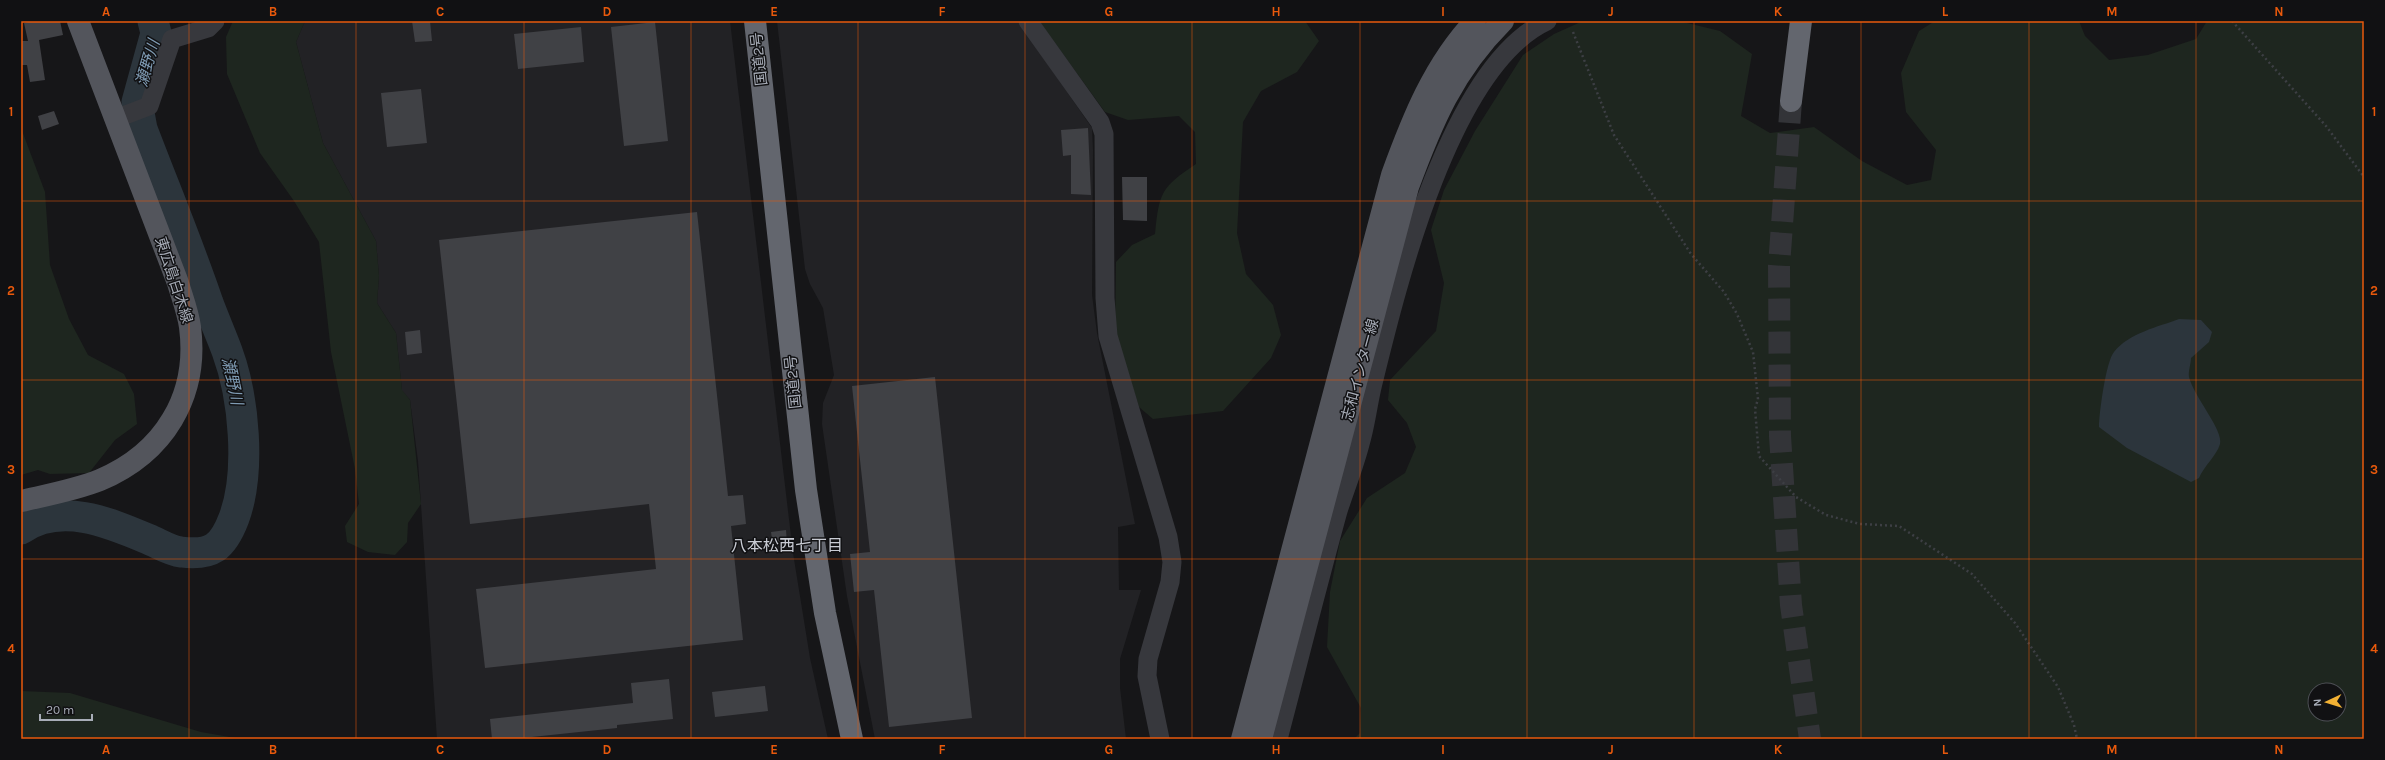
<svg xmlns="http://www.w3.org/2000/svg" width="2385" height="760" font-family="Karla,'Noto Sans JP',sans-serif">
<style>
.built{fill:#222225}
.green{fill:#1e261f;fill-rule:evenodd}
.water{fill:#2c353c}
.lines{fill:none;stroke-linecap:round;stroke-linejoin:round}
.river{stroke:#2c353c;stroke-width:31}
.building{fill:#404145}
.highway-tunnel{stroke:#333438;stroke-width:22;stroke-dasharray:22 11;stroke-linecap:butt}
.path{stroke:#3d3f44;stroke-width:2.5;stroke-dasharray:2 3;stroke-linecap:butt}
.street{stroke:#37383d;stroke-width:19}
.primary{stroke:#53555c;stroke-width:22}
.highway{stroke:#63666e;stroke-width:22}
.grid{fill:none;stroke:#e8590c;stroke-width:1;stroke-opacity:0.55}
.labels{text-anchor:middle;stroke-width:3;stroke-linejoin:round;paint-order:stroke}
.street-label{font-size:15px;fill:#a8adb8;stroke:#111113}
.water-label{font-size:16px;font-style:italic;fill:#7f9bb3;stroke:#111113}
.neighbourhood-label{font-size:16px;fill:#c9ccd4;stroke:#111113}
.neatline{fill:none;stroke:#e8590c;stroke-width:1.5}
.grid-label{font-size:13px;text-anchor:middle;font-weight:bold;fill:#e8590c}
</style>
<rect width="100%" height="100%" fill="#161618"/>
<path class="built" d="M305 21H730L793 553 810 658 828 739H437L418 461 410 400 402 391 396 333 377 303 379 276 376 241 323 143 296 42Z
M777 21H1018L1092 128 1093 150 1092 295 1097 333 1135 524 1118 527 1119 590H1141L1120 659V688L1126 739H875L847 596 822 424 823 403 834 375 823 308 810 284 805 269Z"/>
<path class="green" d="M233 21H305L296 42 323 143 376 241 379 276 377 303 396 333 402 390 410 400 421 504 408 523 407 542 395 555 368 552 347 542 345 526 359 504 355 469 331 352 319 242 294 201 260 153 227 74 226 37Z
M1039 21H1305L1319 41 1297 72 1261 91 1243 122 1237 233 1246 274 1273 305 1281 335 1271 358 1223 411 1153 419 1139 407 1115 332 1116 262 1132 245 1155 234C1159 193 1161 187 1196 164L1195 132 1179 116 1128 120 1105 112Z
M1583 21H1679L1720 31 1752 54 1741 116 1770 133 1814 127 1862 161 1907 185 1931 180 1936 150 1906 112 1901 73 1919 31 1935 21H2079L2085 36 2109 60 2148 55 2196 39 2207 21H2364V739H1354L1360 733 1361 708 1327 647 1330 592 1340 541 1367 498 1405 473 1416 447 1407 423 1388 400 1390 380 1436 331 1444 283 1431 230 1444 190 1475 131 1523 55 1554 34ZM2315 690H2339V714H2315Z
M21 128 45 192 50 265 69 319 88 355 124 374 134 394 137 424 115 440 89 473 50 474 38 470 21 475Z
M21 691 70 693 201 732 241 739H21Z"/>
<path class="water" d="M2179 319 2201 320 2212 332 2209 342 2191 358C2191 364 2188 371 2189 377 2193 395 2224 431 2220 444 2217 455 2204 466 2199 478L2191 482 2127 448 2099 427C2099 414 2106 361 2114 352 2129 333 2158 327 2179 319Z"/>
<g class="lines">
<path class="river" d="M21 529C60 502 108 522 148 539 158 543 170 551 181 552 212 556 223 547 234 518 251 472 244 397 227 351 221 335 214 319 208 303 188 244 164 187 142 129L137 102 156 33 153 21"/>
</g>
<path class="building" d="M33 21H60L63 35 39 40 45 80 30 82 27 65H21V41H28L24 23Z
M412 21H430L432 41 415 42Z
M655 22 668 141 624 146 611 27Z
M581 27 584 62 518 69 514 34Z
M421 89 427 143 387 147 381 93Z
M54 111 59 124 42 130 38 116Z
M1088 128 1091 195 1071 194V155L1063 156 1061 130Z
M1122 177H1147V221L1123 220Z
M697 212 728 496 743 495 746 524 731 526 743 640 485 668 476 589 656 569 649 504 470 524 439 240Z
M420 330 422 353 407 355 405 332Z
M935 377 972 718 889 727 874 590 854 592 850 554 870 552 852 386Z
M786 530 787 544 773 546 771 532Z
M669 679 673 719 617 725V728L513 739H492L490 719 633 703 631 683Z
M765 686 768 711 715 717 712 692Z"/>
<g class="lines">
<path class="highway-tunnel" d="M1791 101 1779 266 1780 436 1791 605 1810 739"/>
<path class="path" d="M2232 21 2326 126 2364 177
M1573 32 1614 135 1691 254 1724 292 1737 314 1753 352 1758 399 1755 409 1759 456 1796 497 1826 515 1860 524 1899 526 1972 574 2015 623 2058 687 2074 725 2077 739"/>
<path class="street" d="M1028 21 1100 122 1104 134 1105 298 1108 336 1168 537 1172 562 1170 582 1148 659 1147 676 1160 739
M115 119 149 106 172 39 208 28 215 21
M1278 739C1298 663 1317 587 1338 511 1345 489 1354 467 1360 444 1366 424 1368 403 1373 383 1397 285 1450 66 1547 21"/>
<path class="primary" d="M21 501C47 495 75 490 100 480 164 453 199 396 190 327 188 312 182 297 178 283L78 21
M1242 739 1392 175C1412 120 1434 64 1475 21
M1261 739 1408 187C1432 122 1453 71 1503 21"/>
<path class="highway" d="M755 21 806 490 825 613 852 739
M1791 101 1801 21"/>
</g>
<path class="grid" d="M189 21V739M356 21V739M524 21V739M691 21V739M858 21V739M1025 21V739M1192 21V739M1360 21V739M1527 21V739M1694 21V739M1861 21V739M2029 21V739M2196 21V739M21 201H2364M21 380H2364M21 559H2364"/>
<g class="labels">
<g class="street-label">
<text transform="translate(759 59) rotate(-96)" y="5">国道2号</text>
<text transform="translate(174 280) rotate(72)" y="5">東広島白木線</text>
<text transform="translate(1360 370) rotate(-75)" y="5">志和インター線</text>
<text transform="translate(793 382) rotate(-96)" y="5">国道2号</text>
</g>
<g class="water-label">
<text transform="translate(147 63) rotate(-74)" y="6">瀬野川</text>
<text transform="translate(233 381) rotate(78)" y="6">瀬野川</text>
</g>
<g class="neighbourhood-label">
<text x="787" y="551">八本松西七丁目</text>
</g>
</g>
<rect width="2385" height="760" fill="none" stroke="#111113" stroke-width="44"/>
<g transform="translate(2327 702) rotate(266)"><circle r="19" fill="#111113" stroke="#4d4f55"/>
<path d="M0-3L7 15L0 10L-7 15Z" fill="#f2b134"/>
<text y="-6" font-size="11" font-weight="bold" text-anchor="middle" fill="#a8adb8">N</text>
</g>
<path d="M40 714v6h52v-6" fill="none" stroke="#a8adb8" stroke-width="2"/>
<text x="46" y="714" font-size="12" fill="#a8adb8" stroke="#111113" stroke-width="3" paint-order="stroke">20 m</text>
<rect x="22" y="22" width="2341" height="716" class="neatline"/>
<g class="grid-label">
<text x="106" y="16">A</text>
<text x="273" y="16">B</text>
<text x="440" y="16">C</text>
<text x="607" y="16">D</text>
<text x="774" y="16">E</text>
<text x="942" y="16">F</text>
<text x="1109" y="16">G</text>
<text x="1276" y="16">H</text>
<text x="1443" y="16">I</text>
<text x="1611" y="16">J</text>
<text x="1778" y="16">K</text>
<text x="1945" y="16">L</text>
<text x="2112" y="16">M</text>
<text x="2279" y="16">N</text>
<text x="11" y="116">1</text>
<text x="2374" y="116">1</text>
<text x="11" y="295">2</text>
<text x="2374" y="295">2</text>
<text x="11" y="474">3</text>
<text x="2374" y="474">3</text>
<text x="11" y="653">4</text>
<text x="2374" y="653">4</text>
<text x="106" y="754">A</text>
<text x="273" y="754">B</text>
<text x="440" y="754">C</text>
<text x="607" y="754">D</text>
<text x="774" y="754">E</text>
<text x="942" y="754">F</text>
<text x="1109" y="754">G</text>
<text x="1276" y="754">H</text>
<text x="1443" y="754">I</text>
<text x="1611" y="754">J</text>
<text x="1778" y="754">K</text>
<text x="1945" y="754">L</text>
<text x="2112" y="754">M</text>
<text x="2279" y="754">N</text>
</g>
</svg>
